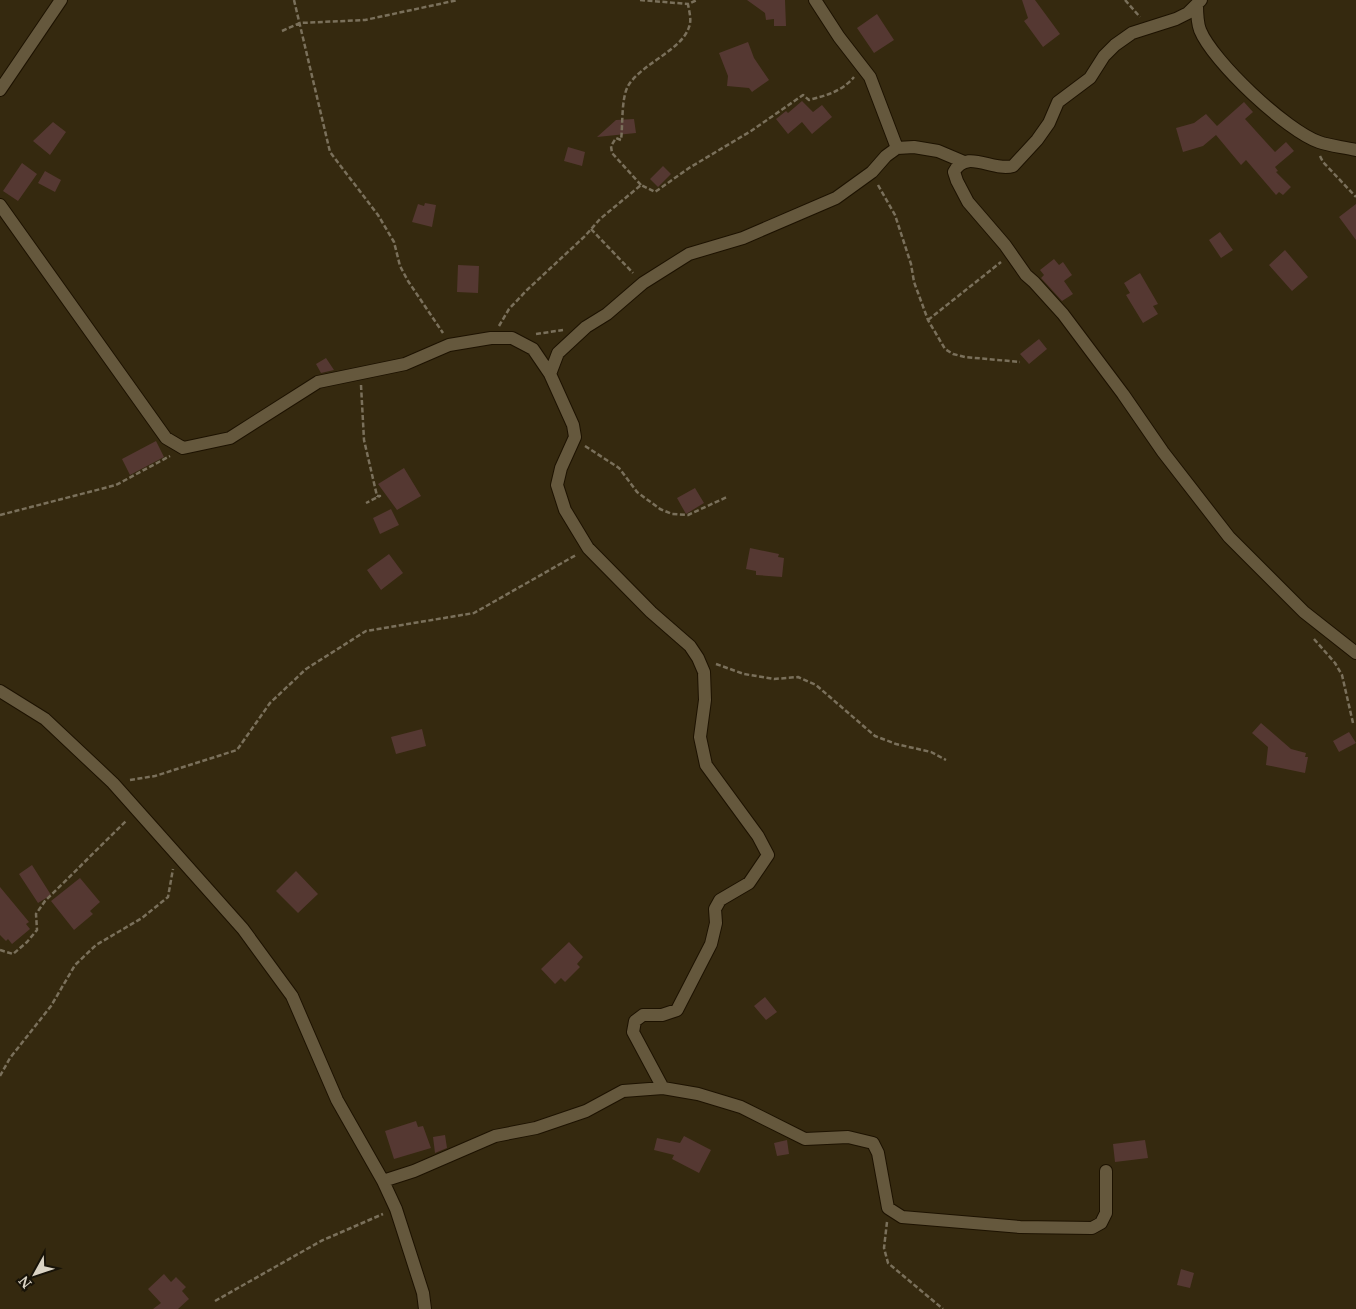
<svg xmlns="http://www.w3.org/2000/svg" width="1356" height="1309" font-family="'Noto Serif',serif">
<style>
.building{fill:#553832}
.lines{fill:none;stroke-linecap:round;stroke-linejoin:round}
.minor-casing{stroke:#1d1200;stroke-width:14}
.path{stroke:#7a705b;stroke-width:2.5;stroke-dasharray:5 2.5;stroke-linecap:butt}
.minor{stroke:#65583d;stroke-width:12}
</style>
<rect width="100%" height="100%" fill="#35290f"/>
<path class="building" d="M747 0H785L786 26H774V19L766 20 765 13Z
M1022 0H1035L1060 34 1043 47 1024 21 1028 18Z
M877 14 894 40 874 53 857 28Z
M748 42 754 58 769 80 752 92 749 88 727 86 728 76 719 53Z
M802 101 813 112 822 105 832 117 812 134 802 122 788 134 776 119 786 111 788 113Z
M1244 102 1253 112 1245 119 1275 152 1286 142 1294 151 1275 167 1278 171 1276 172 1291 187 1283 195 1279 192 1276 195 1246 160 1241 165 1216 135 1203 146 1183 152 1176 128 1194 123 1206 114 1217 126Z
M634 119 636 133 597 137 616 120Z
M53 122 66 132 50 155 33 141Z
M568 147 585 152 582 166 564 161Z
M22 163 37 174 18 201 3 191Z
M663 166 671 174 658 187 650 179Z
M45 171 61 180 55 192 38 183Z
M425 203 436 205 432 227 412 222 418 204 424 206Z
M1356 204V240L1339 217Z
M1220 232 1233 250 1221 258 1209 240Z
M1285 250 1308 277 1292 291 1269 265Z
M1054 259 1059 265 1063 262 1072 275 1064 281 1073 294 1062 301 1041 278 1044 275 1040 270Z
M458 265 479 266 478 293 457 292Z
M1140 273 1158 304 1153 306 1158 314 1143 323 1126 295 1130 293 1124 283Z
M1039 339 1047 349 1029 364 1020 354Z
M326 358 334 370 321 373 316 364Z
M156 441 164 457 130 475 122 459Z
M404 468 421 496 397 510 378 484Z
M695 488 704 503 686 514 677 498Z
M391 509 399 525 380 534 373 518Z
M750 548 779 554 778 557 784 558 782 577 756 575V571L746 569Z
M389 554 403 573 381 590 367 570Z
M1261 723 1291 749 1306 753 1305 757H1308L1305 773 1266 765 1268 747 1252 733Z
M422 729 426 746 396 754 391 737Z
M1349 732 1356 743 1339 752 1333 741Z
M32 865 51 895 38 903 19 874Z
M296 871 318 894 298 913 276 891Z
M80 878 100 902 90 911 93 914 74 930 51 901Z
M0 887 29 922 26 924 30 929 12 944 8 939 6 941 0 935Z
M569 942 583 957 577 964 580 967 565 982 561 978 555 984 541 969Z
M765 997 777 1012 766 1020 754 1006Z
M416 1121 418 1127 423 1126 431 1148 394 1159 385 1131Z
M445 1135 447 1148 435 1153 433 1137Z
M684 1136 711 1150 699 1173 672 1159 674 1155 654 1150 657 1138 680 1143Z
M787 1140 789 1154 777 1156 774 1143Z
M1145 1140 1148 1158 1115 1162 1113 1144Z
M1181 1269 1194 1273 1190 1288 1177 1285Z
M164 1274 171 1282 176 1277 186 1287 182 1291 189 1299 178 1309H153L161 1303 148 1289Z"/>
<g class="lines">
<g class="minor-casing">
<path id="minor" d="M815 0 839 37 870 77 897 148
M1201 0 1188 13 1176 19 1132 33 1115 45 1104 56 1090 78 1058 102 1049 123 1037 140 1013 166C993 172 966 148 954 172L957 181 968 202 1005 245 1026 275 1034 282 1063 314 1123 394 1163 452 1229 537 1304 612 1356 653
M1197 4C1197 13 1197 22 1200 30 1213 62 1287 131 1319 142 1330 146 1344 147 1356 150
M0 90 61 0
M0 205 166 438 183 448 230 438 318 382 405 364 449 345 491 338H512L533 349 550 374
M0 691 45 719 113 783 243 929 292 996 337 1100 383 1181 396 1209 423 1293 425 1309
M663 1088 633 1032 635 1021 643 1015H662L677 1010 711 944 716 923 715 909 720 900 749 883 768 855 758 836 706 765 700 737 705 700 704 672 698 658 690 646 651 612 588 548 565 510 557 485 561 468 575 437 573 425 550 374 558 353 586 327 607 314 643 283 689 254 743 238 836 198 872 172 886 156 897 148 914 147 938 151 964 162
M383 1181 414 1171 495 1136 536 1128 586 1111 623 1091 663 1088 698 1094 741 1107 805 1139 848 1137 873 1143 878 1153 888 1208 902 1217 1020 1227 1092 1228 1101 1223 1106 1213V1171"/>
</g>
<path class="path" d="M294 0 330 152 378 215 394 242 400 266 408 281 443 333
M640 0 688 4
M1125 0 1140 17
M282 31 300 23 365 20 458 0
M1320 156 1323 162 1356 197
M641 185 612 153 611 146 616 138 621 140C623 125 621 99 628 86 641 64 682 50 689 27 692 20 689 11 688 4L697 0
M878 185 895 215 911 264 914 282 928 320 945 349 953 354 965 357 1020 362
M591 229 633 273
M928 320 1001 262
M499 326 509 309 527 290 585 236 600 219 641 185 655 192 689 168 751 131 803 95 809 100C827 95 841 92 854 77
M536 334 563 330
M361 385 364 440 377 496H380L366 503
M585 446 619 468 637 492 660 509 672 514 688 515 727 497
M0 515 116 485 170 456
M1314 639 1335 663 1342 675 1353 723
M716 664 744 674 774 679 798 677 816 685 875 736 896 744 931 752 946 760
M130 780 155 776 237 750 270 703 306 669 366 631 474 613 576 555
M0 950 13 954 27 942 37 930 36 914 45 901 127 820
M0 1076 10 1058 51 1006 75 965 96 945 142 918 168 897 173 869
M887 1222 884 1248 888 1263 943 1309
M215 1301 321 1241 383 1214"/>
<use href="#minor" class="minor"/>
</g>
<g transform="translate(35 1274) rotate(230)" stroke="#181308" stroke-width="4" paint-order="stroke">
<path d="M0-4L9 19L0 12L-9 19Z" fill="#dad3c4"/>
<text y="-8" font-size="14" font-weight="bold" text-anchor="middle" fill="#dad3c4">N</text>
</g>
</svg>
